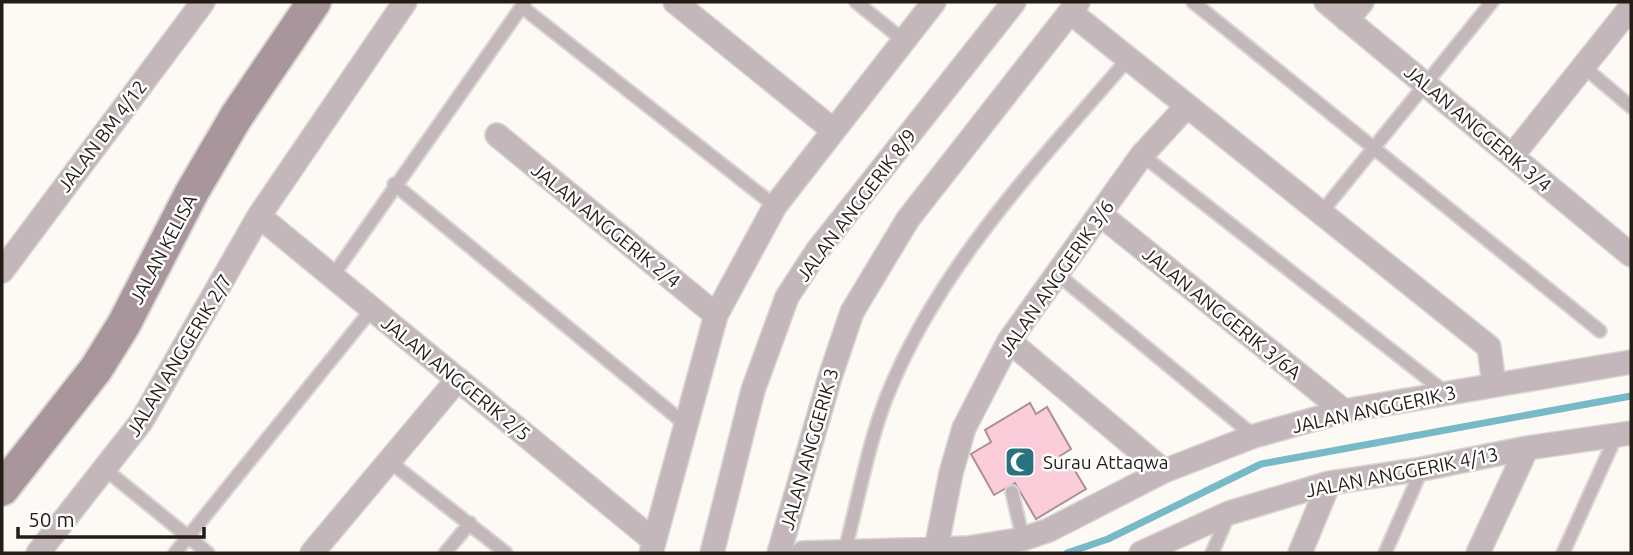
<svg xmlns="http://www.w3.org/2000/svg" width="1633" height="555" font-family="Ubuntu,sans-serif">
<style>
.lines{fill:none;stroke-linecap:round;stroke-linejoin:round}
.stream{stroke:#77b9c7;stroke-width:7}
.building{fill:#fbccda;stroke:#ac9098;stroke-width:2}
.lane-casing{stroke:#dad6d1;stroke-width:16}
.street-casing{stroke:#dad6d1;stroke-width:26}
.secondary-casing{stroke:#dad6d1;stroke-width:37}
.lane{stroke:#c4b7bb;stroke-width:12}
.street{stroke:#c4b7bb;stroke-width:23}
.secondary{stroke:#a9969c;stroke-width:33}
.labels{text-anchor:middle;stroke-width:5;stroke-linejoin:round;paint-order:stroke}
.street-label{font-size:19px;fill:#241d15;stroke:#fff}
.poi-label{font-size:19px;fill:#241d15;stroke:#fff;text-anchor:start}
</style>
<rect width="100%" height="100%" fill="#fdf9f5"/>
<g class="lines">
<path class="stream" d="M1067 553 1108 539 1261 464 1631 396"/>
</g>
<path class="building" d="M1030 403 1036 414 1047 407 1071 449 1060 456 1065 464 1069 461 1086 489 1036 519 1015 483 994 495 971 454 991 442 985 430Z"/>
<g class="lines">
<g class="lane-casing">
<path id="lane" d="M856 2 903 40
M1193 2 1600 331
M522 7 775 206
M1584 67 1631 107
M1142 155 1446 393
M394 184 685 424
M1321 213 1492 2
M1056 273 1254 436
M332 277 525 2
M389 461 506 553
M106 470 208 553
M1012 492 1023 539
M845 550C858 501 868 444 887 396 939 266 1037 165 1127 60
M175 553 372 309
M445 553 470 523
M1212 553 1229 514
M1385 553 1422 469
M1563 553 1617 434"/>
</g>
<g class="street-casing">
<path id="street" d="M675 2 833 130
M1326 2 1631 255
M1070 12 1489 347 1494 385
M1347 20 1362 2
M497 135 716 315
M1512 156 1631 7
M1101 215 1344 411
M259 216 653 540
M2 271 203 2
M1009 341 1164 471
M936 549 951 473 964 428 1009 341 1142 155 1187 106
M38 553 141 422 259 216 405 2
M312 553 458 379
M651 553 716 315 775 206 934 2
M712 553 753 390 787 297 817 251 1014 2
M779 553 830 377 852 312 908 219 1078 2
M803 553 968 548 1023 539 1049 530 1164 471 1254 436 1344 411 1631 362
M1141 553 1229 513 1329 483 1422 469 1527 448 1631 433
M1300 553 1329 483
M1478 553 1527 448"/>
</g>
<g class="secondary-casing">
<path id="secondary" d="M2 489 96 369 124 324 192 192 236 117 314 2"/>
</g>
<use href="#lane" class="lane"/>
<use href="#street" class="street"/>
<use href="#secondary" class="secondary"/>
</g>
<defs>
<g id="mosque-square" transform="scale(1.575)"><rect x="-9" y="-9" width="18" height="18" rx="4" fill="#2a727d" stroke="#fff"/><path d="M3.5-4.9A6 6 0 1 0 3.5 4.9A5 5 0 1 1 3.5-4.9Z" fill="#fff"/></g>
</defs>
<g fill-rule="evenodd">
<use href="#mosque-square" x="1020" y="462"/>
</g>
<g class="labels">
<g class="street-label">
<text transform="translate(1478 128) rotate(40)" y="7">JALAN ANGGERIK 3/4</text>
<text transform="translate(102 136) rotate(-53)" y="7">JALAN BM 4/12</text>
<text transform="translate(856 205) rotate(-53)" y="7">JALAN ANGGERIK 8/9</text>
<text transform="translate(606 225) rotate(39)" y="7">JALAN ANGGERIK 2/4</text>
<text transform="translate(163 249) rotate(-62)" y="7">JALAN KELISA</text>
<text transform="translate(1056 278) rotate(-55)" y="7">JALAN ANGGERIK 3/6</text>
<text transform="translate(1222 313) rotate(39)" y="7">JALAN ANGGERIK 3/6A</text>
<text transform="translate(179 355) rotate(-59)" y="7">JALAN ANGGERIK 2/7</text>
<text transform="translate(456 378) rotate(39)" y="7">JALAN ANGGERIK 2/5</text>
<text transform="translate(1374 409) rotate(-12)" y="7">JALAN ANGGERIK 3</text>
<text transform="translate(809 449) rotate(-74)" y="7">JALAN ANGGERIK 3</text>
<text transform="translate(1402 472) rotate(-11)" y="7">JALAN ANGGERIK 4/13</text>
</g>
<g class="poi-label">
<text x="1043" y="469">Surau Attaqwa</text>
</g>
</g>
<rect width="1633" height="555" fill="none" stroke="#241d15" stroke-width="7"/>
<path d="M18 527v10h186v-10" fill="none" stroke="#241d15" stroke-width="3.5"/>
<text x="28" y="527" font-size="21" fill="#241d15" stroke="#ffffff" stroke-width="5" paint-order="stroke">50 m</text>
</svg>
